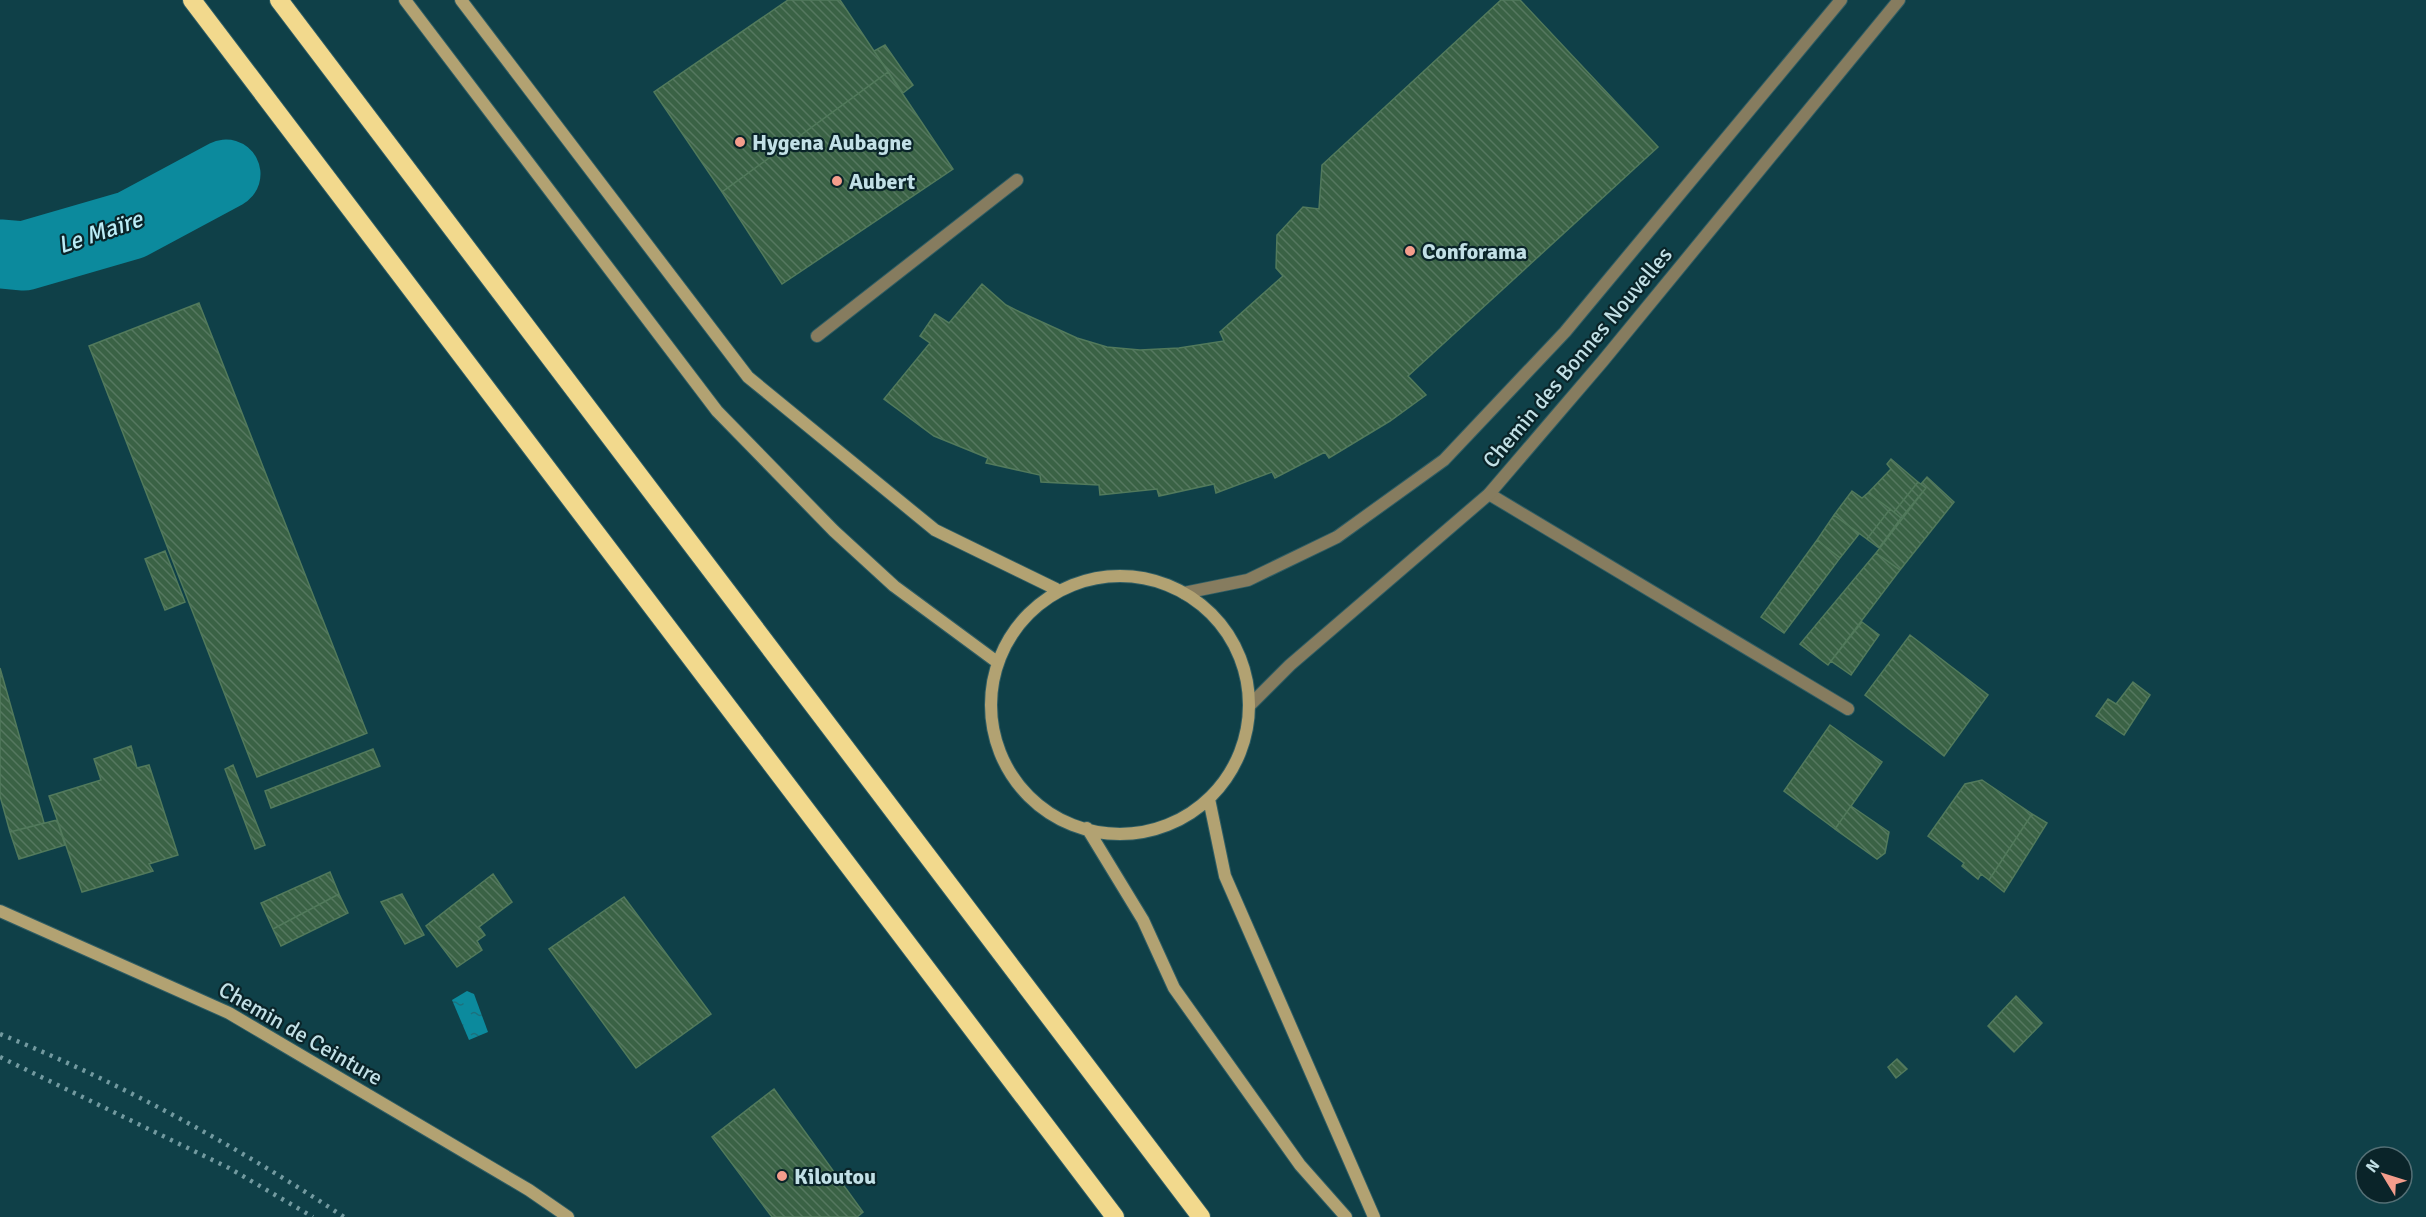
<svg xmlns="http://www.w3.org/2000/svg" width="2426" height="1217" font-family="Signika,sans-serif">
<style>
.water{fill:url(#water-ripples)}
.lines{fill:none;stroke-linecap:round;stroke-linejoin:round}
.river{stroke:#0c8a9d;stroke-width:69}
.building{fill:url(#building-back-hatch);stroke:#527a5c;stroke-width:1.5}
.service-casing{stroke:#2f5d64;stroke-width:14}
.tertiary-casing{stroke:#2f5d64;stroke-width:14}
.secondary-casing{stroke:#2f5d64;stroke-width:14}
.motorway-casing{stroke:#2f5d64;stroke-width:20}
.service{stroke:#867c5f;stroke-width:12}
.tertiary{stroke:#867c5f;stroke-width:12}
.secondary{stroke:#b2a272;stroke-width:12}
.motorway{stroke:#f2d98d;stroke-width:18}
.rail{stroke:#739aa0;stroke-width:4.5;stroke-dasharray:3 6;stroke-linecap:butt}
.poi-dot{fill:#f49d8c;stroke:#0a2429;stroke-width:2}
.labels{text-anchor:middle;stroke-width:4.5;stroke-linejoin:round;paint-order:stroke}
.poi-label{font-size:22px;font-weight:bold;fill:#c2e0e6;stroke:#0a2429;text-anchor:start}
.street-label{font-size:22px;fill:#c2e0e6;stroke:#0a2429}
.water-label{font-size:24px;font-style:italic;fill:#bcedf7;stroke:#0a2429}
</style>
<defs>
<pattern id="water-ripples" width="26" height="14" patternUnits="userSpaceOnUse" patternTransform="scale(1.5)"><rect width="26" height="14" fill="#0c8a9d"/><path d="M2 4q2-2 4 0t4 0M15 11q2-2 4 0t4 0" fill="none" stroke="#1c717e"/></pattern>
<pattern id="building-back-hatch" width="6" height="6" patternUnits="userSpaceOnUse" patternTransform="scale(1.5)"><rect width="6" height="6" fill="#3a6245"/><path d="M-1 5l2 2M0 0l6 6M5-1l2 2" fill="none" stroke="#557860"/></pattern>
</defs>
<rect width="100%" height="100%" fill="#0f4048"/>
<path class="water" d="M467 991 474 994 488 1032 469 1040 452 1000Z"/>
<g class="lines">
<path class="river" d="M0 254 24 256 131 225 226 174"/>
</g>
<path class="building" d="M788 0H840L888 72 722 192 654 92Z
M1501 0H1520L1658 147 1408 376 1426 395 1390 421 1329 458 1325 452 1275 478 1272 472 1216 493 1214 484 1159 496 1157 489 1100 495 1099 485 1041 482 1040 475 986 463 988 458 934 436 884 399 930 343 920 336 935 314 949 323 982 284 1006 305 1020 312 1077 338 1107 347 1140 350 1179 348 1224 341 1220 332 1283 276 1276 268 1277 235 1303 207 1319 209 1322 165Z
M885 45 913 85 903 93 874 51Z
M888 72 953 169 782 284 722 192Z
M199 303 367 733 257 777 89 346Z
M1891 459 1918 482 1894 512 1868 493 1891 469 1887 464Z
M1927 477 1954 502 1900 570 1876 553 1926 488 1921 484Z
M1918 482 1926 488 1901 518 1894 512Z
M1852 491 1862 498 1868 493 1890 509 1867 539 1834 515Z
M1890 509 1901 518 1879 548 1867 539Z
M1834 515 1859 534 1840 558 1817 540Z
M1817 540 1840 558 1784 633 1761 617Z
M165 551 185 602 165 610 145 559Z
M1876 553 1900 570 1828 665 1800 644Z
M1862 622 1879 635 1851 675 1831 661Z
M1910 635 1988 695 1944 756 1865 695Z
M0 668 44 823 10 832 0 796Z
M2133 682 2150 695 2124 735 2096 716 2108 699 2116 704Z
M1830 725 1882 762 1835 829 1784 791Z
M131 746 137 768 149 765 178 855 149 864 153 871 82 892 49 796 101 780 94 759Z
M373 749 380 766 271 808 265 791Z
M233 765 265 845 255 849 225 769Z
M1982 780 2032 814 1989 880 1981 874 1978 879 1962 866 1964 863 1928 836 1965 784Z
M1851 806 1889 832 1885 853 1877 859 1835 829Z
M2032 814 2047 823 2004 892 1989 880Z
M57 820 65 845 19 859 10 832Z
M330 872 339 894 273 929 261 903Z
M493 874 512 902 479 927 485 935 477 941 482 950 457 967 426 926Z
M339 894 348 913 281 946 273 929Z
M402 894 424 935 405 944 381 902Z
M624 897 711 1014 636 1068 549 949Z
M2016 996 2042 1023 2014 1052 1988 1026Z
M1897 1059 1907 1069 1896 1078 1888 1067Z
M774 1089 863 1212 857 1217H772L712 1137Z"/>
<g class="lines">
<g class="service-casing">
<path id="service" d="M817 336 1017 180
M1489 494 1848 709"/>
</g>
<g class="tertiary-casing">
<path id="tertiary" d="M1184 593 1248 580 1337 537 1444 460 1565 332 1841 0
M1250 705 1290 665 1489 494 1602 362 1899 0"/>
</g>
<g class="secondary-casing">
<path id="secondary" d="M405 0 717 411 834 531 894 586 997 662
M461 0 748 377 935 530 1056 589
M991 705a129 129 0 1 1 258 0a129 129 0 1 1-258 0Z
M1209 799 1225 876 1374 1217
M1087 828 1143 920 1174 988 1300 1165 1346 1217
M0 911 229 1013 529 1190 568 1217"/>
</g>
<g class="motorway-casing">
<path id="motorway" d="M192 0 1115 1217
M279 0 1201 1217"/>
</g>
<use href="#service" class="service"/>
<use href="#tertiary" class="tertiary"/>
<use href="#secondary" class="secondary"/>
<use href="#motorway" class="motorway"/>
<path class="rail" d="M0 1034C119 1082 237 1146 344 1217
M0 1057 229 1168 313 1217"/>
</g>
<g class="poi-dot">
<circle cx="740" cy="142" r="6"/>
<circle cx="837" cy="181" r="6"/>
<circle cx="1410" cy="251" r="6"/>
<circle cx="782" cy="1176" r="6"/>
</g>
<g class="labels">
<g class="poi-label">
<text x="752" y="150">Hygena Aubagne</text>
<text x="849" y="189">Aubert</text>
<text x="1422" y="259">Conforama</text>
<text x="794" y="1184">Kiloutou</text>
</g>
<g class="street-label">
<text transform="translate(1577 357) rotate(-50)" y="8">Chemin des Bonnes Nouvelles</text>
<text transform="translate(301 1033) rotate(30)" y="8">Chemin de Ceinture</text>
</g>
<g class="water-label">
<text transform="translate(100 232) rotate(-19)" y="8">Le Maïre</text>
</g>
</g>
<g transform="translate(2384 1175) rotate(308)"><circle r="28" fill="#0a2429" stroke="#546f75" stroke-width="1.5"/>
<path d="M0-4.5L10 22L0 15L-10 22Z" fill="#f49d8c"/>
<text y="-9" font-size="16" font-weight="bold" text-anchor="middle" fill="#c2e0e6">N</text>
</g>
</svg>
